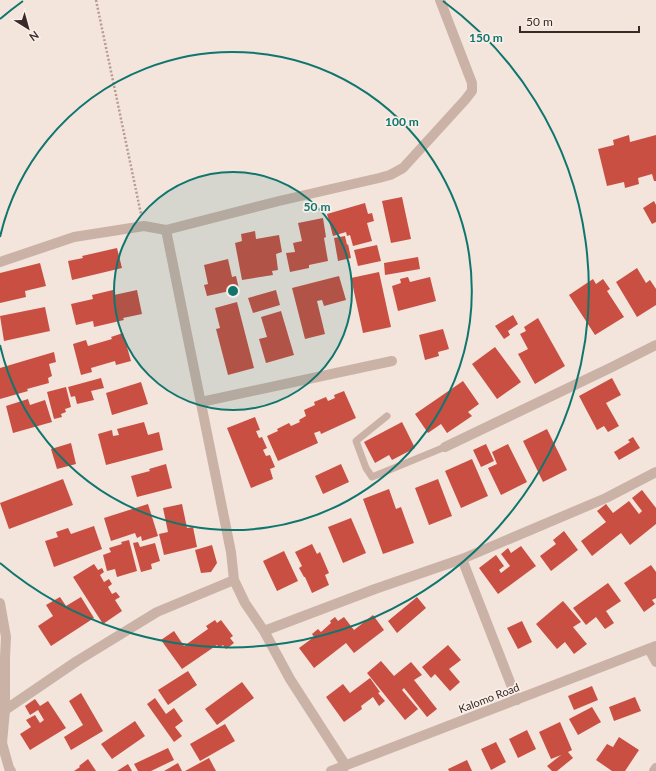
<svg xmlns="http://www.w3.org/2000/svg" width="656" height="771" font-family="Lato,sans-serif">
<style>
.building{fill:#c94f43}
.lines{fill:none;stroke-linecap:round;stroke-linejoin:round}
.path{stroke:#b79c91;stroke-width:2.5;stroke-dasharray:2 2;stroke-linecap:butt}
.service{stroke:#cbb2a7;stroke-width:7}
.minor{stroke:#cbb2a7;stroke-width:10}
.ring{fill:none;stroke:#0f766e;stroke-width:2}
.labels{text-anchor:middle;stroke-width:3.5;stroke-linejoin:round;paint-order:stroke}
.street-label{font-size:11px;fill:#372a28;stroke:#faefe8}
.centre{fill:#0f766e;stroke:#faefe8;stroke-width:2}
.ring-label{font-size:12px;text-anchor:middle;font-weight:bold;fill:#0f766e;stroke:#faefe8;stroke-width:3.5;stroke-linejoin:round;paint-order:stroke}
</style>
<rect width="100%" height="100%" fill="#f3e4dc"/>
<path class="building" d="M629 135 630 142 656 135V181H654L652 174 638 178 639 184 625 188 624 182 607 186 598 149 614 145 613 140Z
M402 197 411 239 391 243 382 201Z
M654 201 656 205V222L652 224 643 208Z
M365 203 368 214 372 213 374 221 367 223 372 241 353 246 350 235 347 236 346 232 333 236 327 214Z
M323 218 326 237 324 238 328 261 309 265V268L290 272 286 253 295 252 293 243 302 241 298 223Z
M255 231 256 239 279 235 282 252 276 254 278 270 272 271 273 275 242 280 235 243 242 241 241 234Z
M345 236 347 245 348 244 351 258 338 261 334 238Z
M377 245 381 261 358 266 354 250Z
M117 248 122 268 72 280 68 261 83 258 82 256Z
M418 257 420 269 385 275 384 263Z
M228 259 232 277 236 276 239 289 207 296 204 285 208 284 204 265Z
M40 263 46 286 25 291 26 297 0 303V273Z
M637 268 646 283 650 280 656 289V305L637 317 616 282Z
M379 272 391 327 363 333 351 278Z
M339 276 346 300 324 306 322 300 317 301 325 334 305 339 292 288Z
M408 277 410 282 430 277 436 301 398 311 392 286 401 283 400 279Z
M593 279 596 284 603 279 610 289 607 291 624 317 595 335 569 295Z
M113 290 114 295 137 290 142 314 123 318 124 320 94 327 93 321 76 325 71 304 93 299 92 295Z
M276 290 280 305 253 313 248 298Z
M237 302 254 368 228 375 216 329 220 328 215 308Z
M45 307 50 331 4 341 0 316Z
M281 311 294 355 266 363 259 339 267 337 261 317Z
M513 315 518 324 508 331 510 335 504 339 495 326Z
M538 318 565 366 535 384 518 354 528 349 520 334 526 331 524 327Z
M443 329 449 349 438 352 439 356 425 360 419 335Z
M123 333 131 361 116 365 115 361 91 368 92 372 81 375 73 344 86 340 88 346 112 339 111 337Z
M495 347 521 382 497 399 472 364Z
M54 352 56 362 49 364 52 376 48 378 49 383 27 389 28 391 0 399V368Z
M101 378 104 388 91 391 94 400 77 404 75 396 71 397 68 387Z
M612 378 621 395 606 403 619 426 608 432 604 426 597 430 579 396Z
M463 381 479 404 468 412 472 416 447 433 441 424 428 433 415 414Z
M141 382 148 404 112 415 106 393Z
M66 387 71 407 65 409 66 412 61 414 62 417 54 419 47 392Z
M344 391 356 418 321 434 320 431 314 433 318 443 278 461 267 436 278 431 277 429 289 423 291 426 300 422 299 420 306 416 304 410 315 405 314 402 326 397 328 401 335 398 334 395Z
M28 399 30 405 45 400 52 422 13 433 6 406Z
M255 417 260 430 256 431 259 438 262 437 267 448 263 450 266 456 270 455 275 467 270 469 273 479 251 488 227 428Z
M144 422 148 435 159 432 163 450 106 465 98 434 112 430 113 436 119 435 117 429Z
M402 422 415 448 392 460 389 455 375 463 364 442Z
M547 429 567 470 543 482 523 441Z
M633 437 640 448 619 460 614 452 630 442 628 440Z
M71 443 76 464 57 469 51 449Z
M486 444 494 461 481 467 473 450Z
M508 444 527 482 501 495 488 468 497 464 492 452Z
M472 459 488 496 461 508 445 471Z
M166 464 172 488 137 497 131 476 150 471 149 469Z
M341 464 349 482 323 494 315 476Z
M63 479 73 505 9 529 0 503Z
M438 479 452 516 429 525 415 488Z
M389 489 396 509 401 507 414 543 383 554 363 499Z
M642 490 656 508V524L630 545 621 533 592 556 581 541 606 522 597 511 606 504 613 513 629 501 639 514 642 511 632 498Z
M148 504 158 536 142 541 141 536 137 538 135 533 111 541 104 518Z
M182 504 187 528 193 527 197 547 164 555 159 534 168 532 163 508Z
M351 518 366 553 343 563 328 527Z
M94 526 102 549 54 567 45 541 58 537 56 532 68 528 71 534Z
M564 531 578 550 551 571 540 556 556 544 553 540Z
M129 540 137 571 117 577 115 569 107 571 103 555 111 552 109 548 122 544 121 542Z
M138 542 140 547 155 543 160 561 151 564 152 569 141 572 133 543Z
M312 544 317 554 320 552 329 573 325 575 329 585 312 593 305 577H304L299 568 302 566 295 552Z
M212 545 217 563 211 572 201 573 195 550Z
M521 546 536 566 498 594 479 568 496 555 504 566 499 570 501 573 510 566 501 554 508 548 511 553Z
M284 551 298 581 277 591 263 561Z
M94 564 98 570 102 568 104 572 100 575 104 582 109 579 112 584 108 587 112 594 116 592 120 597 115 600 122 611 103 624 73 577Z
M651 565 656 572V598L652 600 655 604 644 612 624 583Z
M608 583 621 601 606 611 614 623 605 629 596 617 586 625 573 608Z
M60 597 66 606 81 597 94 618 51 646 38 626 53 616 46 605Z
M417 597 426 608 397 633 388 621Z
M563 601 581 622 573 627 587 644 574 654 565 642 557 649 536 624Z
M373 615 384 630 354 653 346 643 314 668 299 648 314 637 312 634 318 629 321 632 331 623 330 621 335 617 338 621 344 617 354 630Z
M215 620 217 623 221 620 233 636 230 638 234 643 226 649 223 645 219 648 217 645 182 669 161 640 174 631 184 646 208 629 206 626Z
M522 621 532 642 518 649 507 628Z
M448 645 461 660 449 669 460 682 450 691 435 674 431 678 422 667Z
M381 661 394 676 411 662 422 675 414 680 437 709 427 717 404 688 402 690 418 709 405 720 367 673Z
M188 671 197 685 168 705 158 690Z
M370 678 380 692 378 693 385 701 379 706 373 697 361 706 362 709 344 722 326 697 343 684 350 693Z
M242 682 254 698 217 725 205 709Z
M592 686 598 700 574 710 568 696Z
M81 693 103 731 71 750 64 737 83 725 69 701Z
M635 697 641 711 614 721 609 707Z
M155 698 166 714 174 708 183 721 175 727 182 736 174 742 147 704Z
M35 699 40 706 48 701 66 728 30 750 20 734 31 727 26 720 35 715 40 723 44 720 38 710 30 715 25 706Z
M592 707 601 722 578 735 569 719Z
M135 721 145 736 112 759 101 744Z
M560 722 572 750 568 752 573 758 557 771H552L547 766 561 755 551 759 539 732Z
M225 724 235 741 200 761 190 744Z
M527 730 536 749 518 758 509 739Z
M619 737 639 750 625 771H612L596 760 607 744 613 747Z
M496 742 506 762 491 770 481 749Z
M168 748 174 760 151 771H138L134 764Z
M209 758 216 771H185Z
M88 759 96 771H74L80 767 79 766Z
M467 760 472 771H449L448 769Z
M178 763 182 771H164Z
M128 764 132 771H117Z"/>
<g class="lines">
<path class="path" d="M96 0 141 214"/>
<path class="service" d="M387 416 356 441 366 468 372 477 445 447"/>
<path class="minor" d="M166 230 231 552 234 580 245 603 264 631 290 679 346 766
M0 262 74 237 144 226 166 230 279 201 379 178 390 175 403 168 465 100 472 91V83L440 0
M201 402 392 361
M445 447 610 368 656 345
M462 559 517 700
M0 603 6 637 5 657V710L2 743 9 768 11 771
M264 631 375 589 462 559 606 498 656 472
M649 649 656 662
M5 710 77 661 157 612 234 580
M331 771 656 646
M654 771 656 768"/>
</g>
<circle cx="233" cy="291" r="119" fill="#0f766e" fill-opacity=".12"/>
<g class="ring">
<circle cx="233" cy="291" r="119"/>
<path d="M0 237A239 239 0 1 1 0 345"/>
<path d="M0 19A358 358 0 0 1 23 1M443 1A358 358 0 1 1 0 563"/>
</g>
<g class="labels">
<g class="street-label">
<text transform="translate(489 698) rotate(-21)" y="4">Kalomo Road</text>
</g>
</g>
<circle cx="233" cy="291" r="6" class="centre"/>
<g class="ring-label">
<text x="486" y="42">150 m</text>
<text x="402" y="126">100 m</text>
<text x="317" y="211">50 m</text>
</g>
<g transform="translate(28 28) rotate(143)" stroke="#faefe8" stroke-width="3" paint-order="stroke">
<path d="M0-3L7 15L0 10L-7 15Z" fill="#372a28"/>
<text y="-6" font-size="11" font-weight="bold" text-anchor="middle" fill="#372a28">N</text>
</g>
<path d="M520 26v6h119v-6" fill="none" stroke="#372a28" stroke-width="2"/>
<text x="526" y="26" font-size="12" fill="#372a28" stroke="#faefe8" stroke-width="3" paint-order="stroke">50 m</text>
</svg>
